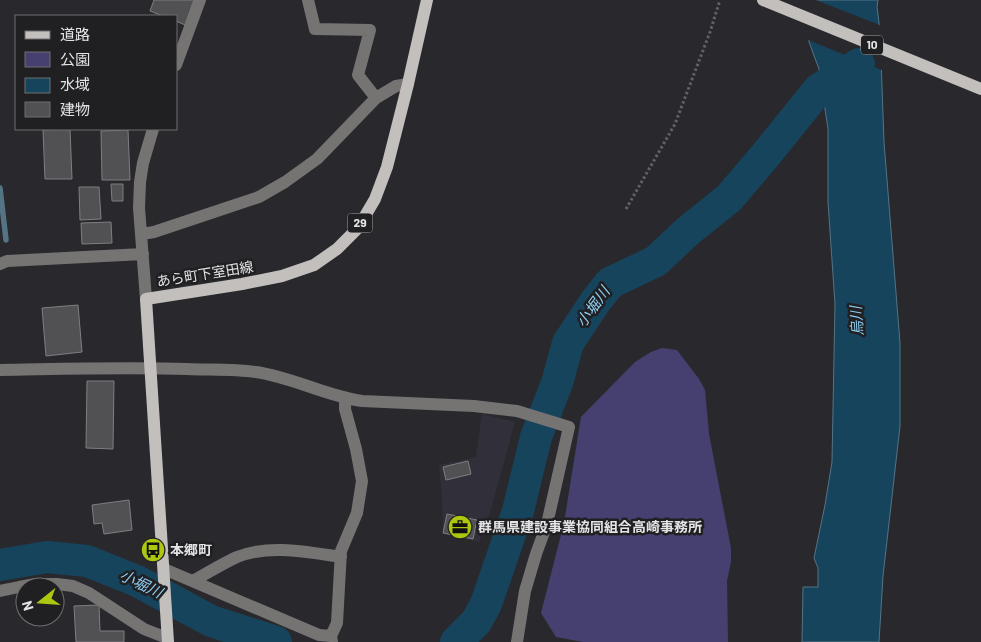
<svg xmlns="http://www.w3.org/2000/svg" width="981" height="642" font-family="Barlow,'Noto Sans JP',sans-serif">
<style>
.built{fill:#31303a}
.green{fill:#454070}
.water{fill:#16445c;stroke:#547486}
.pier{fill:#29292d}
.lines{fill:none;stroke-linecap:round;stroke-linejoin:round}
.stream{stroke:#547486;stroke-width:5.5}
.river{stroke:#16445c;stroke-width:32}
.building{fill:#515154;stroke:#7f7e82}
.path{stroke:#626265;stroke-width:3;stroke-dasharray:2.5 2.5;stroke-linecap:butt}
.minor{stroke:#767473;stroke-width:12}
.major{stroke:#c3bfbd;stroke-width:12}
.labels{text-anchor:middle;stroke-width:5;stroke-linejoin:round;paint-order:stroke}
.shield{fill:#202023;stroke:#a9a9ac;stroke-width:1}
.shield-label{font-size:12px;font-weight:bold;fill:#e4e4e7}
.street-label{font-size:14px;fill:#e4e4e7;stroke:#202023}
.poi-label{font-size:14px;font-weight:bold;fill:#e4e4e7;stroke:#202023;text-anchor:start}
.water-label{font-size:15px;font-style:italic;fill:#90cff3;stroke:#202023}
</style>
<rect width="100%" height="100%" fill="#29292d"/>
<path class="built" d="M482 414 515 422 491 509 479 542 443 533 442 494 439 465 476 457Z"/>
<path class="green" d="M662 348 677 350 699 379 705 390 709 434 731 548V562L727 581 728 642H583L556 637 541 613 564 523 581 417 635 362 651 352Z"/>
<path class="water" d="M808 0H878L877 7 880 31 884 142 900 343V426L883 576 879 642H802L803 587H818V568L814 558 825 505 832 462 835 304 828 202V129L819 69 809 42Z"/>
<path class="pier" d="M806 0H816L882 26 884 71 806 39Z"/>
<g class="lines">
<path class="stream" d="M0 188 6 240"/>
<path class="river" d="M0 565 47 557 87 561 137 581 211 621 276 642
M456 642 476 622 486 604 518 511 536 437 557 383 568 343 595 302 610 283 656 261 688 231 729 198 764 157 819 89 859 64"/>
</g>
<path class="building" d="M154 0H194L185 25 176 21V16H163L150 11Z
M70 129 72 179H45L43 130Z
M128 130 130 180H102L101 131Z
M111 184H123V201H112Z
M79 187H99L101 219 80 220Z
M111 222 112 243 82 244 81 223Z
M78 305 82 352 46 356 42 308Z
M87 381H114L113 449 86 448Z
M468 461 471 474 446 480 443 467Z
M129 500 132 530 104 534 102 523 94 524 92 505Z
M447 514 477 520 473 539 443 533Z
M99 605 100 631H124V642H76L74 606Z"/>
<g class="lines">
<path class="path" d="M626 209 675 124 710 32 720 0"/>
<path class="minor" d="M308 0 315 29 370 30 358 75 376 98
M176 65 200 0
M142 234 154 232 259 197 285 182 317 159 376 98 396 86 408 84
M0 264 7 261 143 254
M146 299 139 208 140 182 143 163 153 129
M0 370C62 369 125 367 187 369 210 370 233 369 256 372 292 377 326 396 362 401L474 406 517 411 569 427 547 524 536 554 525 591 517 642
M164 569 319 635 331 636
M193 581C207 573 222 564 237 557 270 544 307 552 341 557
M0 591 19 587 36 584H57L73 586 89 593 144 629 167 638
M332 642 331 636 337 623 341 551 357 513 362 481 356 449 345 409V399"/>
<path class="major" d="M763 0 981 89
M168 642 146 299 242 284 282 276 314 265 337 249 358 228 375 199 387 167 408 84 427 0"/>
</g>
<defs>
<g id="office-disc" transform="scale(1.25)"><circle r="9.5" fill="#adc60f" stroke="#202023"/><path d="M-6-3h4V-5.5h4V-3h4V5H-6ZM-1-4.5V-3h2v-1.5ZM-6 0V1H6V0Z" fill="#111"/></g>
<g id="bus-disc" transform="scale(1.25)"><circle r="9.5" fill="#adc60f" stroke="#202023"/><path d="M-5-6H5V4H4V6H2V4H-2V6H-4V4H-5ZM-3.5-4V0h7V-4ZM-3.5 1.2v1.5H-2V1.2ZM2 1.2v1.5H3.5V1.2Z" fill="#111"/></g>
</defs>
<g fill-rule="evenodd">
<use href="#office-disc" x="460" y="527"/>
<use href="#bus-disc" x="153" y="550"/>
</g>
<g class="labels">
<g class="shield">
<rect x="861" y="35.5" width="22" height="19" rx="4"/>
<rect x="347.5" y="213.5" width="25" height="19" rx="4"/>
</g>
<g class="shield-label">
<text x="872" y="49">10</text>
<text x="360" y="227">29</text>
</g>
<g class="street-label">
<text transform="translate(205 274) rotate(-9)" y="5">あら町下室田線</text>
</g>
<g class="poi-label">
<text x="478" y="532">群馬県建設事業協同組合高崎事務所</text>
<text x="170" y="555">本郷町</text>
</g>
<g class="water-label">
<text transform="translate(593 307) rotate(-54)" y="5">小堀川</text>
<text transform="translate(857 321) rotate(-94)" y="5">烏川</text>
<text transform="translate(141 584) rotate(26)" y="5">小堀川</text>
</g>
</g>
<rect x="15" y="15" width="162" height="115" fill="#202023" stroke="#6e6e71"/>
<rect x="25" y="31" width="25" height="8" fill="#c3bfbd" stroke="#6e6e71"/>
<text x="60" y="40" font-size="15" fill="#e4e4e7">道路</text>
<rect x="25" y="52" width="25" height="15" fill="#454070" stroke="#6e6e71"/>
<text x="60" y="65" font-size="15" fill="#e4e4e7">公園</text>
<rect x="25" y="78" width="25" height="15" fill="#16445c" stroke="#6e6e71"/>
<text x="60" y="90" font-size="15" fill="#e4e4e7">水域</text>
<rect x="25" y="102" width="25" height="15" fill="#515154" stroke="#6e6e71"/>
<text x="60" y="115" font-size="15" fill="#e4e4e7">建物</text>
<g transform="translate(40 602) rotate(253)"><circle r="24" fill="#202023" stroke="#6e6e71"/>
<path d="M0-4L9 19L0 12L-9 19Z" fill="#adc60f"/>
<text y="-8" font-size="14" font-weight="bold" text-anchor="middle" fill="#e4e4e7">N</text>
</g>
</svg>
